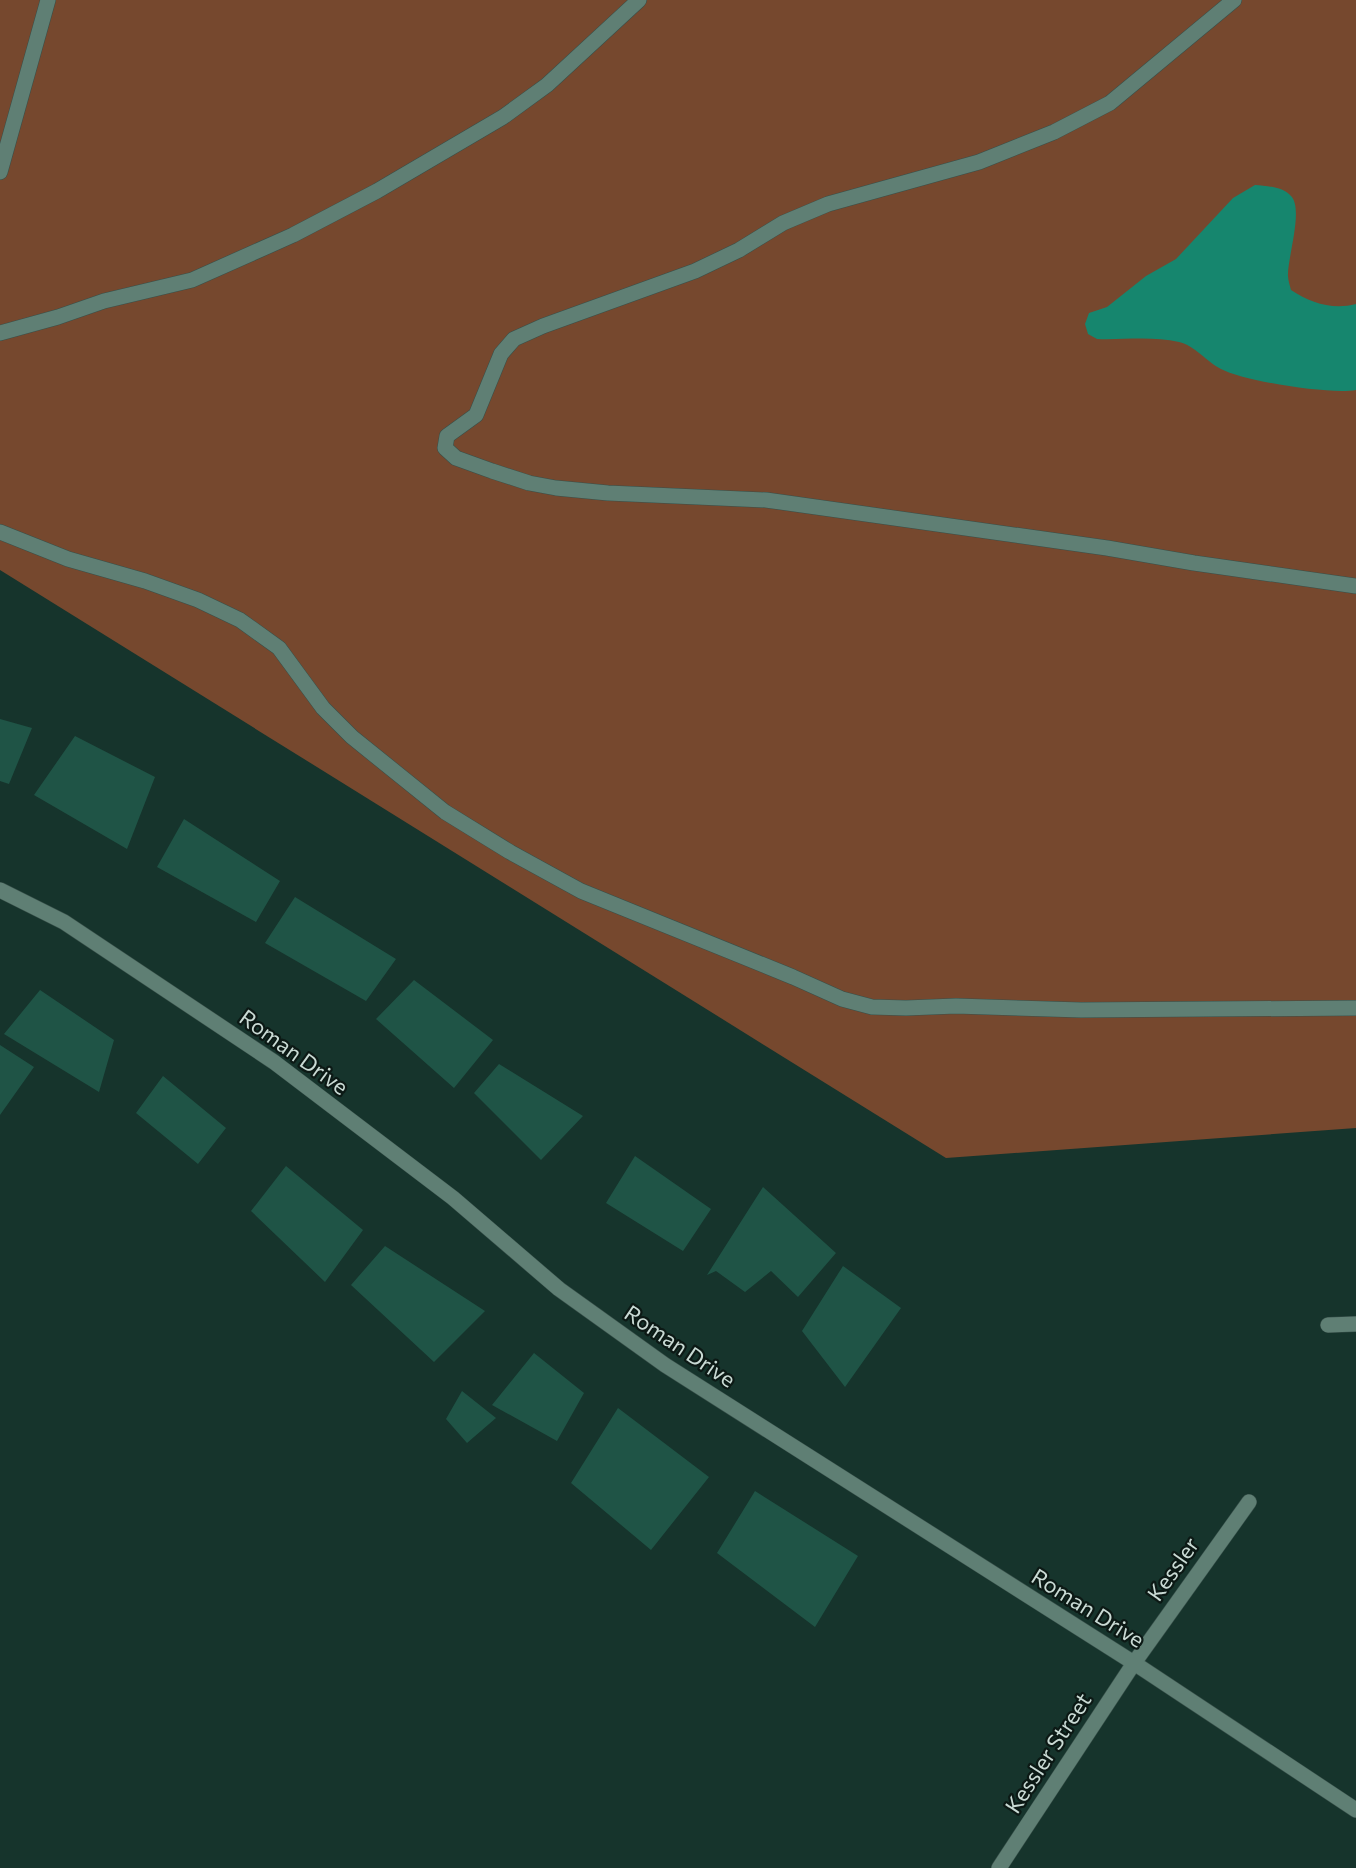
<svg xmlns="http://www.w3.org/2000/svg" width="1356" height="1868" font-family="Commissioner,sans-serif">
<style>
.green{fill:#76482e}
.water{fill:#16866e}
.building{fill:#1f5446}
.lines{fill:none;stroke-linecap:round;stroke-linejoin:round}
.service-casing{stroke:#38504a;stroke-width:16}
.minor-casing{stroke:#38504a;stroke-width:16}
.service{stroke:#5f7f74;stroke-width:15}
.minor{stroke:#5f7f74;stroke-width:15}
.labels{text-anchor:middle;stroke-width:4.5;stroke-linejoin:round;paint-order:stroke}
.street-label{font-size:22px;fill:#c9dad4;stroke:#0c1915}
</style>
<rect width="100%" height="100%" fill="#16342c"/>
<path class="green" d="M0 0H1356V1128L946 1158 0 570Z"/>
<path class="water" d="M1255 185C1267 186 1283 187 1291 196 1304 209 1287 259 1288 276 1288 280 1290 286 1291 290 1311 303 1332 310 1356 304V390C1331 395 1243 381 1221 369 1207 362 1194 345 1179 342 1153 336 1123 340 1097 339L1088 334 1085 324 1089 313 1107 307 1146 276 1176 259 1233 198Z"/>
<path class="building" d="M0 719 32 728 9 784 0 781Z
M75 736 155 777 127 849 34 795Z
M184 819 280 881 256 922 157 867Z
M295 897 396 959 366 1001 265 943Z
M414 980 493 1040 454 1088 376 1019Z
M40 990 114 1040 99 1092 4 1034Z
M0 1045 34 1067 0 1115Z
M499 1064 583 1116 541 1160 474 1093Z
M163 1076 226 1128 198 1164 136 1113Z
M635 1156 711 1209 683 1251 606 1203Z
M286 1166 363 1230 325 1282 251 1211Z
M763 1187 836 1253 798 1297 771 1271 745 1292 716 1271 707 1275Z
M385 1246 485 1311 434 1362 351 1285Z
M843 1266 901 1308 845 1387 802 1331Z
M534 1353 584 1393 557 1441 492 1405Z
M462 1391 496 1418 467 1443 446 1419Z
M618 1408 709 1477 651 1550 571 1483Z
M755 1491 858 1556 815 1627 717 1553Z"/>
<g class="lines">
<g class="service-casing">
<path id="service" d="M1234 0 1110 103 1054 132 979 162 828 204 783 223 739 250 695 271 543 326 514 339 501 354 476 415 447 436 445 448 456 458 492 471 529 483 556 488 608 493 766 500 1107 548 1194 563 1356 586
M0 172 48 0
M0 333 58 317 104 301 192 280 293 235 377 191 503 117 547 85 639 0
M0 532 68 559 145 581 198 600 240 620 279 648 323 708 352 737 445 812 510 852 581 891 793 977 842 999 872 1007 906 1008 956 1006 1081 1010 1356 1008"/>
</g>
<g class="minor-casing">
<path id="minor" d="M0 890 64 922 274 1062 453 1198 559 1289 665 1365 1134 1663 1356 1810
M1328 1325 1356 1324
M999 1868 1134 1663 1249 1502"/>
</g>
<use href="#service" class="service"/>
<use href="#minor" class="minor"/>
</g>
<g class="labels">
<g class="street-label">
<text transform="translate(294 1052) rotate(36)" y="8">Roman Drive</text>
<text transform="translate(680 1346) rotate(34)" y="8">Roman Drive</text>
<text transform="translate(1173 1569) rotate(-55)" y="8">Kessler</text>
<text transform="translate(1088 1608) rotate(32)" y="8">Roman Drive</text>
<text transform="translate(1048 1753) rotate(-57)" y="8">Kessler Street</text>
</g>
</g>
</svg>
